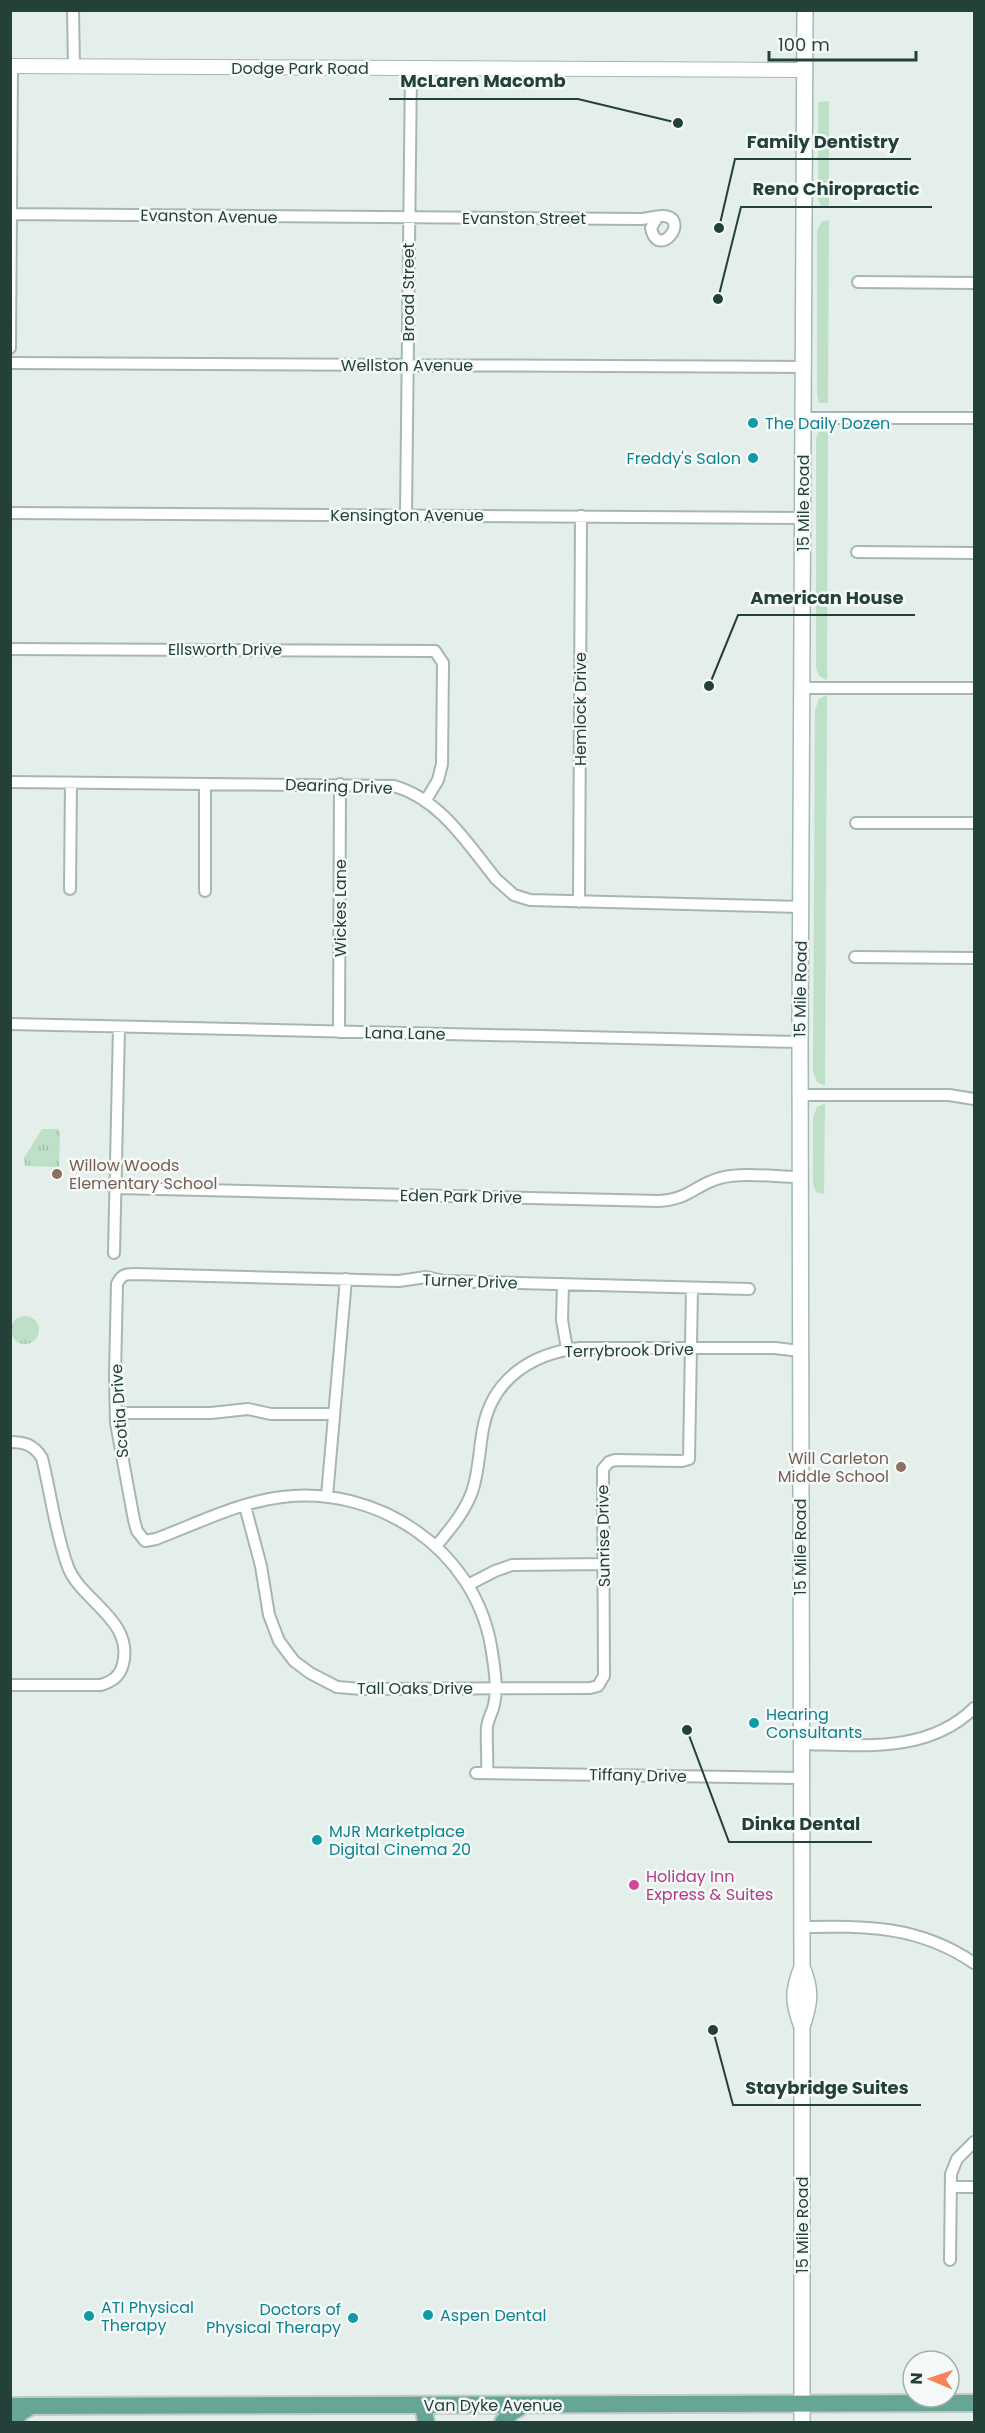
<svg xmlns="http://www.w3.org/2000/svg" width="985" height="2433" font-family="Poppins,sans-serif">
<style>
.grass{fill:#bde0c7}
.park{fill:url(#park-tufts)}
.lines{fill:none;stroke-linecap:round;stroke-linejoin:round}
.minor-casing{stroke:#a6b7b1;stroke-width:14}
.tertiary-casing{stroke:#a6b7b1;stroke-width:16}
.secondary-casing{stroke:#a2bab2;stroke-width:18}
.primary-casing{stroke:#c1cac8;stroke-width:20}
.minor{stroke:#fff;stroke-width:10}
.tertiary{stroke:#fff;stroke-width:14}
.secondary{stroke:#fff;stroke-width:15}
.primary{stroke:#67a596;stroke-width:16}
.culture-dot{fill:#0f9aa8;stroke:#f5faf8;stroke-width:2}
.education-dot{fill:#8d6e63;stroke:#f5faf8;stroke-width:2}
.hotel-dot{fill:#d1479c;stroke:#f5faf8;stroke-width:2}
.labels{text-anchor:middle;stroke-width:5;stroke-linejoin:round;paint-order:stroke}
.street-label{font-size:16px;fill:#234139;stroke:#f5faf8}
.culture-label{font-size:16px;fill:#0d838f;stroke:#f5faf8;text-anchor:start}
.education-label{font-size:16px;fill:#785e54;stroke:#f5faf8;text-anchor:start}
.hotel-label{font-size:16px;fill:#b23c85;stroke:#f5faf8;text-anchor:start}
.leader{fill:none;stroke:#234139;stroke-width:2}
.callout-dot{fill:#234139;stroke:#f5faf8;stroke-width:2}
.callout-label{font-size:18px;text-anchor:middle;font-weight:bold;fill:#234139;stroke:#f5faf8;stroke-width:5;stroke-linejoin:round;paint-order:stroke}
</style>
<defs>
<pattern id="park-tufts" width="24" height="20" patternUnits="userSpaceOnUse" patternTransform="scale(1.5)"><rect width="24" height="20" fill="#bde0c7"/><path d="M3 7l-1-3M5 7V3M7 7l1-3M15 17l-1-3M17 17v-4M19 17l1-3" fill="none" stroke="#a2c1ac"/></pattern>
</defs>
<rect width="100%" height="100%" fill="#e4eeea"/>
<path class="grass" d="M829 101V208L822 207 818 200V102Z
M829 220 828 403H819L817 395V231L821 222Z
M819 430 828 431 827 680 819 676 816 667V439Z
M827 695 825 1086 817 1082 813 1072 815 710 819 699Z
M825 1103 824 1194 816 1192 813 1184V1117L817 1107Z"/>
<path class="park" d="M42 1129H58L60 1132 59 1167 25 1166 24 1158Z
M11 1330a14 14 0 1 1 28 0a14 14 0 1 1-28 0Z"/>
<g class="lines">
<g class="minor-casing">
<path id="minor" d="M73 10 74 67
M10 214 640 219C648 219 657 215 664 216 691 219 658 261 651 228L657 218
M858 282 974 283
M10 348 12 66
M10 363 804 367
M804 418H974
M10 513 803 518
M406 515 411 68
M857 552 974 553
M10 649 435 651 443 663 442 764 438 780 426 800
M802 688H974
M10 782 394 786C440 799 467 843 496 879L514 895 530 900 801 907
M856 823H974
M70 889 71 783
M205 891V784
M579 902 581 516
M855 957 974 958
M10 1024 800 1042
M339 1032 340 784
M800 1095H949L974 1099
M116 1188 659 1201C690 1199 695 1185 720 1178 745 1172 775 1177 800 1177
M114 1253 119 1027
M563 1284 562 1320 567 1349
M116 1413H211L248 1409 271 1414H334
M10 1442C25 1442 34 1445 42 1458 51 1494 55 1532 68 1567 81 1601 134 1620 123 1664 120 1676 113 1681 101 1685H10
M327 1496 346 1279
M245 1506 261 1566 269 1615 279 1641 294 1661 310 1673 337 1687 362 1689 590 1688 598 1686 604 1676 603 1469 609 1462 615 1460 682 1461 689 1459 692 1288
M437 1545C451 1528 464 1513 472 1492 479 1472 479 1450 483 1429 492 1379 532 1353 580 1348H775L800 1351
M468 1585 495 1571 512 1565 604 1564
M801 1744C860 1745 928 1754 974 1708
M476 1773 801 1778
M487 1773C488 1758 486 1742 487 1727 488 1719 492 1713 494 1705 498 1688 494 1664 491 1646 474 1549 377 1485 282 1497 239 1502 196 1524 156 1539L145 1541 137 1531 134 1520 116 1423 115 1376 117 1284C121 1275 125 1274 135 1274L399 1281 426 1277 444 1281 749 1289
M801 1927C866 1926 918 1925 974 1963
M951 2187H974
M950 2260 951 2174 957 2159 974 2142"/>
</g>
<g class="tertiary-casing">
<path id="tertiary" d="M10 66 805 70"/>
</g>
<g class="secondary-casing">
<path id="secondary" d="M802 1967C792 1992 793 2003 802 2027V2422
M802 2027C810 2003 812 1991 802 1967L800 1042 805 10"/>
</g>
<g class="primary-casing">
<path id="primary" d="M423 2405 426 2422
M10 2406 974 2403
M13 2422 21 2412 32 2406
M503 2422 512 2412 524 2405"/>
</g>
<use href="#minor" class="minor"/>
<use href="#tertiary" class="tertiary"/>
<use href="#secondary" class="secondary"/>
<use href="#primary" class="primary"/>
</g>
<g class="culture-dot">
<circle cx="753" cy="423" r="6"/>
<circle cx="753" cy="458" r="6"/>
<circle cx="754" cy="1723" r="6"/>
<circle cx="317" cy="1840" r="6"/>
<circle cx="428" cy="2315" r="6"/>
<circle cx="89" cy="2316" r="6"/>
<circle cx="353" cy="2318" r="6"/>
</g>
<g class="education-dot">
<circle cx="57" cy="1174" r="6"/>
<circle cx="901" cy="1467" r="6"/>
</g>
<circle class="hotel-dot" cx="634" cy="1885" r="6"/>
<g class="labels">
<g class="street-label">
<text x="300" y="74">Dodge Park Road</text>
<text transform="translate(209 216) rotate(1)" y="6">Evanston Avenue</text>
<text x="524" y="224">Evanston Street</text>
<text transform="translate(408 292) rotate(-90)" y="6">Broad Street</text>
<text x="407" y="371">Wellston Avenue</text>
<text transform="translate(803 503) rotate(-90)" y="6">15 Mile Road</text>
<text x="407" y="521">Kensington Avenue</text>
<text x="225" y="655">Ellsworth Drive</text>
<text transform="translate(580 709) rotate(-90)" y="6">Hemlock Drive</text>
<text transform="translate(339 786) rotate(2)" y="6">Dearing Drive</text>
<text transform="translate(340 908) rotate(-90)" y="6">Wickes Lane</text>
<text transform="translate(800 989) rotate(-89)" y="6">15 Mile Road</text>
<text transform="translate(405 1033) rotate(1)" y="6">Lana Lane</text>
<text transform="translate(461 1196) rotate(1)" y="6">Eden Park Drive</text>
<text transform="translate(470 1281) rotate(2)" y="6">Turner Drive</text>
<text transform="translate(629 1350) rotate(-1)" y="6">Terrybrook Drive</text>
<text transform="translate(119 1411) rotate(-94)" y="6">Scotia Drive</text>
<text transform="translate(603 1536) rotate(-91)" y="6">Sunrise Drive</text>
<text transform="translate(800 1547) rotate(-90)" y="6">15 Mile Road</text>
<text x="415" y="1694">Tall Oaks Drive</text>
<text transform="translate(638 1775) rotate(1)" y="6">Tiffany Drive</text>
<text transform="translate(802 2225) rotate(-90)" y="6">15 Mile Road</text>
<text x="493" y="2411">Van Dyke Avenue</text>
</g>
<g class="culture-label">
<text x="765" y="429">The Daily Dozen</text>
<text x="741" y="464" text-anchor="end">Freddy's Salon</text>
<text x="766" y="1720">Hearing<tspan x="766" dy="18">Consultants</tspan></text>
<text x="329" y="1837">MJR Marketplace<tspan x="329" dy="18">Digital Cinema 20</tspan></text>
<text x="101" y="2313">ATI Physical<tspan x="101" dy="18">Therapy</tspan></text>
<text x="341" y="2315" text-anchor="end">Doctors of<tspan x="341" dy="18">Physical Therapy</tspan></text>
<text x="440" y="2321">Aspen Dental</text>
</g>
<g class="education-label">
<text x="69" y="1171">Willow Woods<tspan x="69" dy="18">Elementary School</tspan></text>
<text x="889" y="1464" text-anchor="end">Will Carleton<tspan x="889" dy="18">Middle School</tspan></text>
</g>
<g class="hotel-label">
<text x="646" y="1882">Holiday Inn<tspan x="646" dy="18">Express &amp; Suites</tspan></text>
</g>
</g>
<path class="leader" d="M678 123L578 99H389M719 228L735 159H911M718 299L741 207H932M709 686L738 615H915M687 1730L729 1842H872M713 2030L733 2105H921"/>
<g class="callout-dot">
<circle cx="678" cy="123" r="6"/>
<circle cx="719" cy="228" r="6"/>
<circle cx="718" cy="299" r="6"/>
<circle cx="709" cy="686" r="6"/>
<circle cx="687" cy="1730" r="6"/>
<circle cx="713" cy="2030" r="6"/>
</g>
<g class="callout-label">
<text x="483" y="87">McLaren Macomb</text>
<text x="823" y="148">Family Dentistry</text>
<text x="836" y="195">Reno Chiropractic</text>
<text x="827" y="604">American House</text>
<text x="801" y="1830">Dinka Dental</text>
<text x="827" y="2094">Staybridge Suites</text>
</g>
<rect width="985" height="2433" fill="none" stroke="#234139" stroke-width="24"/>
<g transform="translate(931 2379) rotate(272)"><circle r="28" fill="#f5faf8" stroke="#a1b0ac" stroke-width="1.5"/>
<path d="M0-4.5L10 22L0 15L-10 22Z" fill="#f7835a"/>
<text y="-9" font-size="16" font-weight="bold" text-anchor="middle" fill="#234139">N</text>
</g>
<path d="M769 51v9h147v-9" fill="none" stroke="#234139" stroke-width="3"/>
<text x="778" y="51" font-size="18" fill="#234139" stroke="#f5faf8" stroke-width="4.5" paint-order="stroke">100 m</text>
</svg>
